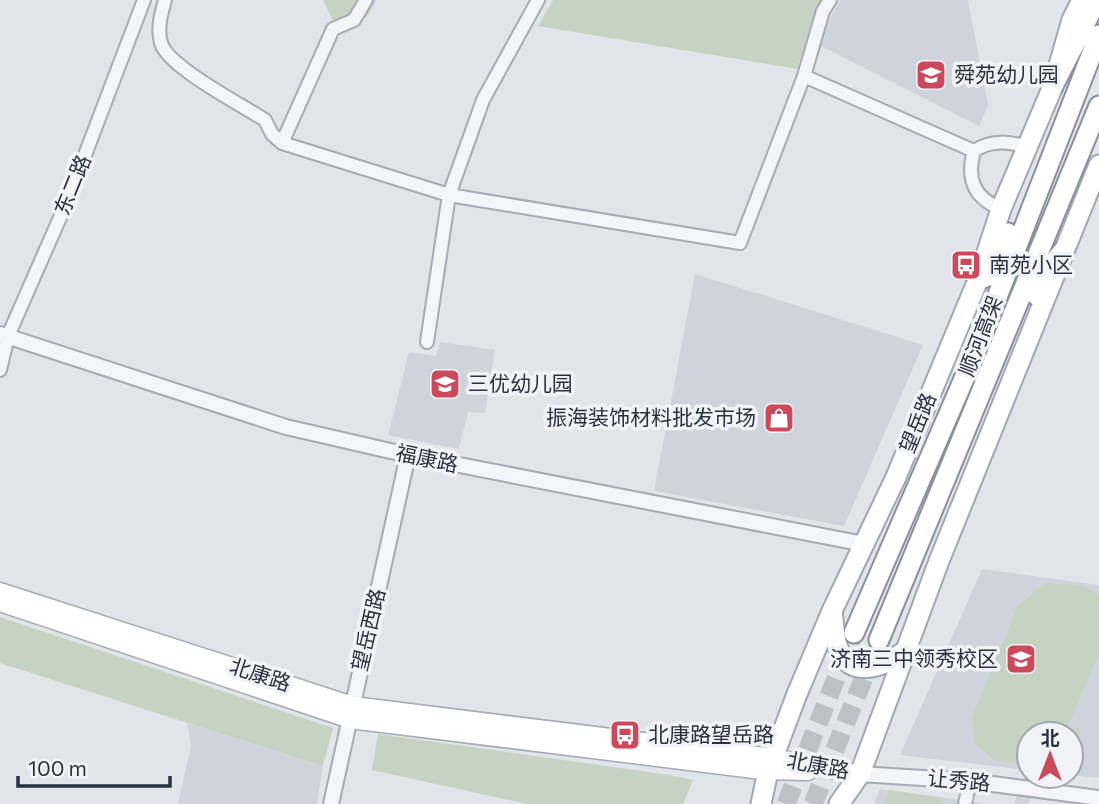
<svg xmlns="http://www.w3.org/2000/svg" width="1099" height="804" font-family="Commissioner,'Noto Sans SC',sans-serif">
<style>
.built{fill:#cfd3db}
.green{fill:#c6d3c2}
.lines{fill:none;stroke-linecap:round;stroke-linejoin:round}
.trunk-tunnel{stroke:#bcc0c7;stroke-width:19;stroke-dasharray:19 10;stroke-linecap:butt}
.minor-casing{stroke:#a6abb3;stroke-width:16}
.tertiary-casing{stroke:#a6abb3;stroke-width:18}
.secondary-casing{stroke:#a6abb3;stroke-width:19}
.primary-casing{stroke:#a0a8b5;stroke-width:23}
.trunk-casing{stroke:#8991a0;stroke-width:23}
.minor{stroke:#f4f5f8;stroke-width:12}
.tertiary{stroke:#f4f5f8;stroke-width:14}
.secondary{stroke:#fff;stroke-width:16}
.primary{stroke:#fff;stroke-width:19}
.trunk{stroke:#fff;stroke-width:19}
.labels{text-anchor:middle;stroke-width:7;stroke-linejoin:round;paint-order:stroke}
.poi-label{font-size:21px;fill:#2a3241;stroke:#f1f3f7;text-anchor:start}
.street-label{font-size:21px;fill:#2a3241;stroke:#f1f3f7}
</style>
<rect width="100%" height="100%" fill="#e1e4e9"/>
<path class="built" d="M841 0H968L988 105 979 126 821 46 830 17Z
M695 274 923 345 844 526 654 491Z
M440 342 495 350 485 413 468 412 459 449 388 435 409 352 436 356Z
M982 569 1099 585V778L1071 775V734H1029V776H1039L1028 804H1014L1027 770 900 755Z
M187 723 323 766 317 804H178L191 746Z
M880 789 989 804H874Z"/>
<path class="green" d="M323 0H376L369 15 339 33Z
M553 0H822L816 9 797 69 538 26Z
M1045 583 1083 585 1099 595V654L1067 728H1081L1077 742 1071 741V734H1029V766L994 760 974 742 972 717 1018 606Z
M0 617 333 728 323 766 0 663Z
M378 734 670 775 693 780 683 804H527L372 770Z
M889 790 944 798 942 804H885Z"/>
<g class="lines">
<path class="trunk-tunnel" d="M786 804 854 633
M813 804 879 640"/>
<g class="minor-casing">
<path id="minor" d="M165 0C161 14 157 28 161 43 168 67 242 105 265 120L272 134 282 143
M366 0 354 20 333 29 282 143 449 195 427 342
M538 0 483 100 449 195 740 243 804 76 974 151
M804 76 823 11 830 0
M1001 209C974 198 966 179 974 151 992 139 1009 142 1029 147
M0 370 8 336 69 197 144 0
M965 804 970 781"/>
</g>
<g class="tertiary-casing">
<path id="tertiary" d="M0 334 286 427 408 455 864 544
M860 774 970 781 1099 798
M331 804 408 455"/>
</g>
<g class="secondary-casing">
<path id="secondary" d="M0 591 353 705 773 757 860 774
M0 603 350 720 762 771 808 772"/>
</g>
<g class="primary-casing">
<path id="primary" d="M832 612C834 623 834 635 837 645 848 681 884 667 905 651
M761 804 768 771 797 694 832 611 896 477 978 280 1001 209 1053 86 1072 20 1082 0
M839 804 860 774 939 561 1099 165"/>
</g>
<g class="trunk-casing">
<path id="trunk" d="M1053 86 1097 0
M978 280 988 276 1008 233
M1036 295 1047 271 1064 250
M854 633 976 351 1099 35
M879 640 1099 106"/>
</g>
<use href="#minor" class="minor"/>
<use href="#tertiary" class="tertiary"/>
<use href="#secondary" class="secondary"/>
<use href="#primary" class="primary"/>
<use href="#trunk" class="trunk"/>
</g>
<defs>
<g id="school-square" transform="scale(1.575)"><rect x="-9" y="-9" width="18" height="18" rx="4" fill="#cc485b" stroke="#f1f3f7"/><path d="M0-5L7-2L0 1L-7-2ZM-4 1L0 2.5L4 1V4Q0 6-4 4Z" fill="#fff"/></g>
<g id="bus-square" transform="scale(1.575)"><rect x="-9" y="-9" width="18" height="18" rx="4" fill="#cc485b" stroke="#f1f3f7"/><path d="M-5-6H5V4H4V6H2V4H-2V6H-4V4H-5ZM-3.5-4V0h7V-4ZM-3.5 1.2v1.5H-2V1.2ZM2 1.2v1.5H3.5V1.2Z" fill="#fff"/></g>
<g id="shop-square" transform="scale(1.575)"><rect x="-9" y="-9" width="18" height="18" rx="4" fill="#cc485b" stroke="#f1f3f7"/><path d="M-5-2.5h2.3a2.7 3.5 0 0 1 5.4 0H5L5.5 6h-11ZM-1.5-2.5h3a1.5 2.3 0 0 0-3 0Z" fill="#fff"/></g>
</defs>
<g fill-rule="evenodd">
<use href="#school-square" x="931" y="75"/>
<use href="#bus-square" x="966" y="265"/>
<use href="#school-square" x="445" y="384"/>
<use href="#shop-square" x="779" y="418"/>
<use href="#school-square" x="1021" y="659"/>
<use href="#bus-square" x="625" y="735"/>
</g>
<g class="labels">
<g class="poi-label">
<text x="954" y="82">舜苑幼儿园</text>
<text x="989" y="272">南苑小区</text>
<text x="468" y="391">三优幼儿园</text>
<text x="756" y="425" text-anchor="end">振海装饰材料批发市场</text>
<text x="998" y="666" text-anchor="end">济南三中领秀校区</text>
<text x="648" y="742">北康路望岳路</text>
</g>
<g class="street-label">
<text transform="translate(73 185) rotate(-68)" y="7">东二路</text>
<text transform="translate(981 336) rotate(-69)" y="7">顺河高架</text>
<text transform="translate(918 423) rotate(-68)" y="7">望岳路</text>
<text transform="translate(427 459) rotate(12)" y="7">福康路</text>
<text transform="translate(369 630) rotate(-77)" y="7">望岳西路</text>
<text transform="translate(260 675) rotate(18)" y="7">北康路</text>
<text transform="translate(818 766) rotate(11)" y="7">北康路</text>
<text transform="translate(959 781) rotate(5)" y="7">让秀路</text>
</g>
</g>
<g transform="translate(1050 755)"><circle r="33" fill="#f1f3f7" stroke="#a1a6ae" stroke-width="2"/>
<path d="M0-5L12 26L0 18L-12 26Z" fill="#cc485b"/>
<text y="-10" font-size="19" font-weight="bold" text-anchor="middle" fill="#2a3241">北</text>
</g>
<path d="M18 776v10h152v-10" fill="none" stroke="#2a3241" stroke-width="3.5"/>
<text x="28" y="776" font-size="21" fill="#2a3241" stroke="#f1f3f7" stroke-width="5" paint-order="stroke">100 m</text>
</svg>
